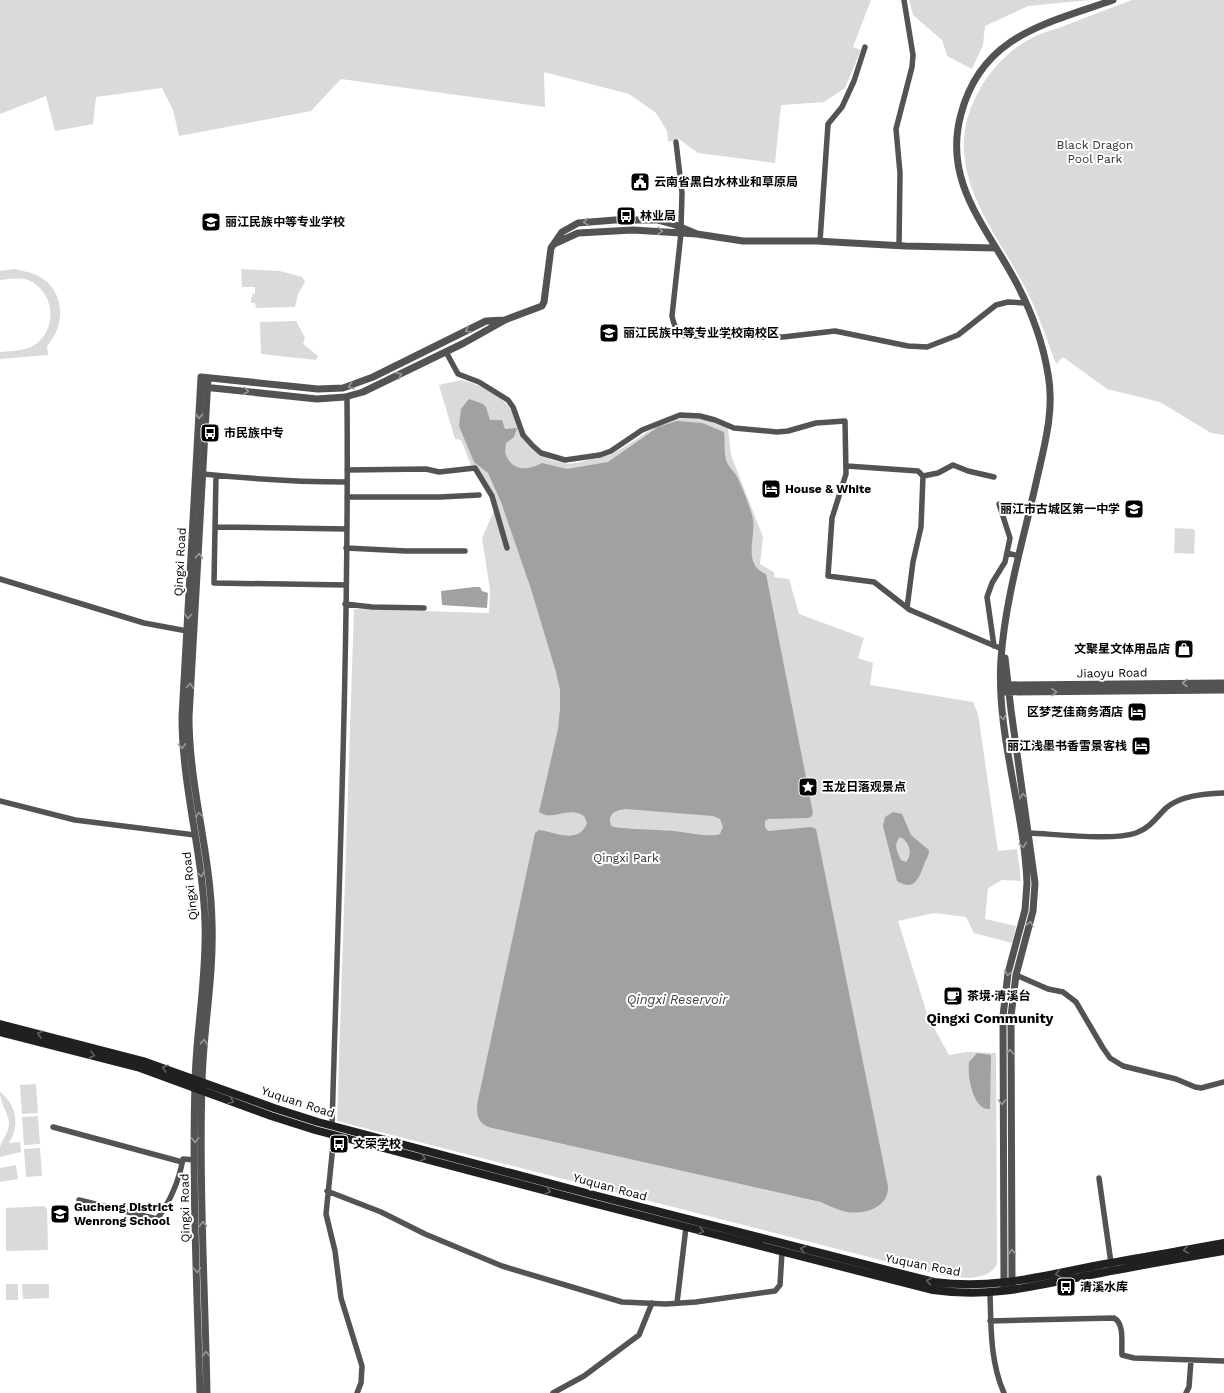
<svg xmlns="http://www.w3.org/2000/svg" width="1224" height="1393" font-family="'Work Sans','Noto Sans SC',sans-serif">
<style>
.green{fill:#dadada}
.water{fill:#a1a1a1;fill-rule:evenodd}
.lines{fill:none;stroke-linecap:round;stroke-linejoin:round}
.minor{stroke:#535353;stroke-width:5.5}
.tertiary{stroke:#535353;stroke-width:7}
.secondary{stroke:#202020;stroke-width:8}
.oneway{stroke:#989898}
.oneway2{stroke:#636363}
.labels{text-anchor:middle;stroke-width:4;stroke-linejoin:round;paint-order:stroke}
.park-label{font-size:12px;fill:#313131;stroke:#fff}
.poi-label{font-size:12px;font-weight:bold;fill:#000;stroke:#fff;text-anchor:start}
.street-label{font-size:12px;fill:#000;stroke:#fff}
.water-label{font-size:13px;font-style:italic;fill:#424242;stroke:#fff}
.quarter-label{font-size:14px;font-weight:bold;fill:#000;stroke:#fff}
</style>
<rect width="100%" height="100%" fill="#fff"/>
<path class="green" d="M0 0H871L853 47 861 50 845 88 824 102 781 105 775 163 698 153 679 139 668 142 667 131 656 113 629 94 544 72 545 107 341 79 311 111 179 136 173 110 162 88 96 97 93 124 55 131 46 96 0 114Z
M909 0H1090L1028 6 985 26 983 45 972 69 947 56 942 40 913 15Z
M1132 0H1224V435L1211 433 1160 402 1107 389 1063 357 1056 364C1047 340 1039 316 1028 293 995 227 934 166 981 87 992 69 1010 49 1030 39 1040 33 1053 30 1064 26 1086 17 1109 9 1132 0Z
M15 269C22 271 30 272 36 275 65 288 67 324 47 346L48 355 0 359V352C11 351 24 351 33 346 59 330 55 291 28 280 19 277 9 279 0 280V271Z
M241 269 280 271 302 277 305 282 298 294 295 307 256 308 255 303H251V297H253L252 294 255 293V287H242Z
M296 321 305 338 303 344 318 356 316 360 261 354 260 322Z
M461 380C477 384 498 392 508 406 514 413 516 423 519 431 527 449 544 460 564 463 572 465 580 462 588 460 597 458 605 457 614 453 643 438 665 412 702 419 711 421 719 425 728 428L731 455 763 537 760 564 774 572V577L789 579 799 614 864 638 858 658 873 663 870 685 973 702 978 714 998 851 1017 849 1021 881 1002 880 988 888 985 919 1016 926 1012 943 974 933 966 917 934 913 898 921 928 1017 949 1055 966 1052 996 1053 997 1264C984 1289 937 1273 916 1269L337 1121 354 609 489 613 490 590 482 538 494 511 490 497 471 465 461 440 455 439 439 385Z
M1175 528 1193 529 1195 531 1194 554 1174 553Z
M36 1084 38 1113 22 1114 20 1085Z
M0 1092C17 1105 20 1126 9 1143L20 1142 21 1152 0 1157C0 1154 0 1149 0 1147 3 1138 9 1133 9 1123 8 1111 0 1104 0 1092Z
M38 1116 40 1144 24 1145 22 1117Z
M40 1148 42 1176 26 1177 24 1149Z
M16 1165 18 1179 0 1182V1168Z
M44 1206 47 1209 48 1250 6 1251V1208Z
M6 1284H18V1300H6Z
M22 1284H49V1298L23 1299Z"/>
<path class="water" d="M469 399 483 404 486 407 490 420H502L505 429 517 428 514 437 506 443 505 452C511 472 527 471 542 463L567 469 608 462 658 427 677 421 702 423 724 432C725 441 724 451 726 460 728 466 733 470 736 475 741 484 751 509 753 519 756 537 742 565 766 574L813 813 811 817 808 818 769 819 765 821V827L768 831 811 827 816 829 888 1186C889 1207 866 1215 847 1212 838 1210 829 1206 821 1202L488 1127C476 1121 476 1111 478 1100L535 833 539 830C555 832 579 845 587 823L584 816C568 805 552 822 539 812L558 729 560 709V690L556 672 531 589 501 502 488 473 474 462 459 426 461 409ZM626 809 713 816 720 819 723 827 720 834C712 838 685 832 674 831 664 830 616 829 611 826 607 814 615 810 626 809Z
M474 587H480L482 591 488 593 487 608 442 605 441 591Z
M893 812 902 814 911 835 929 850C929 855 927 858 925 862 920 875 916 893 897 881L883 826 885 817ZM900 837C910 842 913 854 906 862L901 860C897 851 893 845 900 837Z
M977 1053 991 1055 990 1109C973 1111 967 1075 969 1062Z"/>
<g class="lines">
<path class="minor" d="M676 142 682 193 681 227
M681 233 672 316C674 326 677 333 687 336L783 337 835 331 908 346 927 347 958 335 996 305 1008 302 1026 303
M820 241 828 124 842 107 854 81 865 47
M899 246 900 173 896 129 912 67 913 55 904 0
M446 352 458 374 479 382 508 400 513 407 523 435 533 446 541 453 565 460 600 455 611 451 642 430 680 415 700 416 715 420 734 428 777 432 788 431 816 423 845 421 846 474 832 518 828 576 874 582 910 610 1002 649
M847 466 918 471 923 476 938 473 953 465 968 471 994 477
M347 470 426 469 439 472 475 468 492 496 507 548
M203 474C252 479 298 482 347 482
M216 476 214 583 346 585
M347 497H440L479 495
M215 527 347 529
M346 548 406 551H465
M1007 553 1019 556
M0 579 144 623 187 631
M345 604 372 607 424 608
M907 608 913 562 921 527 923 476
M994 646 987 597 992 583 1005 562 1010 538 999 504
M0 801 75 820 195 835
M1029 833C1055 834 1113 841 1136 833 1150 828 1156 818 1166 808 1181 795 1205 794 1224 793
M1016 975 1048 989 1063 992 1076 1002 1103 1048 1110 1058 1123 1066 1176 1079 1195 1087 1201 1088 1224 1082
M332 1126C339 883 349 640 347 397
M53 1127 182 1162
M334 1135 326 1214 335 1251 341 1298 362 1366 361 1383 357 1393
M1099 1178 1111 1263
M327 1191 381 1212 425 1234 502 1266 622 1302 666 1304 696 1302 775 1291 780 1285 782 1252
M79 1200 157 1219C170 1202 179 1180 183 1159L195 1160
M990 1293C991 1326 990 1362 1004 1393
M677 1303 686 1227
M990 1321 1114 1318C1125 1324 1121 1344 1122 1355L1134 1358 1224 1361
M553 1393 584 1376 639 1335 652 1303
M1186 1393 1189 1387 1191 1360"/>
<path class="tertiary" d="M554 244 578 233 633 230 697 234 743 241H816L905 246 996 248
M203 387 317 399 345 397 363 392 464 343 505 320 542 306 544 302 551 248 562 232 578 223 615 220H658L673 224 697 234
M1005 658 1011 710 1035 883 1033 911 1016 975 1011 1016 1012 1287
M1004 685 1224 683
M1004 692 1224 690
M1004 1287 1003 1016 1008 973 1025 910 1027 883C1024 808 996 734 1001 659 1005 600 1023 541 1036 483 1044 447 1055 410 1048 374 1043 343 1031 311 1017 284 988 228 942 183 961 114 982 35 1046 24 1113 0
M200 1393C197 1290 192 1186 195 1083 196 1030 207 977 205 923 203 854 182 787 182 717L201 377 318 389 343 388 373 377 486 321 505 320
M207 1393C205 1290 199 1186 202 1083 203 1030 214 977 212 923 211 854 189 787 189 717L208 378"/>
<path class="secondary" d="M0 1024 143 1061 274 1108 318 1122 594 1195 934 1282C993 1290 1042 1276 1099 1265 1140 1257 1182 1251 1224 1243
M0 1032 140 1068 271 1116 315 1130 592 1203 933 1290C995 1299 1041 1284 1101 1273 1142 1265 1183 1258 1224 1251"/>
</g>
<defs><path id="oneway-chevron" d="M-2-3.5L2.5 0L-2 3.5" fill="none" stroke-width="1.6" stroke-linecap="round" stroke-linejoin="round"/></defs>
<g class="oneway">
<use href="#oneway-chevron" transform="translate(586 222) rotate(175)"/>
<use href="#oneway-chevron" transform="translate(660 231) rotate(4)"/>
<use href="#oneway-chevron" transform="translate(468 330) rotate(152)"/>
<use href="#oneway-chevron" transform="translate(399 375) rotate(-26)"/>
<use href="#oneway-chevron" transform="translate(351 386) rotate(164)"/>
<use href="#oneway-chevron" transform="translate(246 391) rotate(6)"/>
<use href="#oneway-chevron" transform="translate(199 416) rotate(93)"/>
<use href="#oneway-chevron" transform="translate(199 556) rotate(-87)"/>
<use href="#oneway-chevron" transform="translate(188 616) rotate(94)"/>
<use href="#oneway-chevron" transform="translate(1185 683) rotate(180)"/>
<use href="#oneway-chevron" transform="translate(190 686) rotate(-86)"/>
<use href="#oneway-chevron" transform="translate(1054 692) rotate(-1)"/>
<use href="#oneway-chevron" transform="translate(1003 717) rotate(82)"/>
<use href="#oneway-chevron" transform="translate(182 746) rotate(87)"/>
<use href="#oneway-chevron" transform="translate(1023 796) rotate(-99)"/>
<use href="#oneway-chevron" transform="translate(199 815) rotate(-99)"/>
<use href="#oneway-chevron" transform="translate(1023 845) rotate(81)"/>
<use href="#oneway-chevron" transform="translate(201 874) rotate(82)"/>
<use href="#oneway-chevron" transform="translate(1030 924) rotate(-77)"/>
<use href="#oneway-chevron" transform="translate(1008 973) rotate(102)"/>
<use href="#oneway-chevron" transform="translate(204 1042) rotate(-85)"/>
<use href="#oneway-chevron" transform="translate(1010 1052) rotate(-89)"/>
<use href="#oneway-chevron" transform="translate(1002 1102) rotate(89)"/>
<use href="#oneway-chevron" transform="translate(195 1140) rotate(90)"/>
<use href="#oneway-chevron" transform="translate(203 1224) rotate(-91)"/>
<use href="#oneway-chevron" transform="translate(1012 1252) rotate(-91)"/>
<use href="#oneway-chevron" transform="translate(197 1270) rotate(89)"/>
<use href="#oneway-chevron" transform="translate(206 1354) rotate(-91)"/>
</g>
<g class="oneway2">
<use href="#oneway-chevron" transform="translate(40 1034) rotate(-165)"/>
<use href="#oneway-chevron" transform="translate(92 1055) rotate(14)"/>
<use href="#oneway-chevron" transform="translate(165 1068) rotate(-162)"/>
<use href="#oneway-chevron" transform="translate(231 1101) rotate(22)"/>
<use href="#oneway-chevron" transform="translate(423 1158) rotate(15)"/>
<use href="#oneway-chevron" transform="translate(548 1191) rotate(15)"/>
<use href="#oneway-chevron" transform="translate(701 1231) rotate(14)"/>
<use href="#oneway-chevron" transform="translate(803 1249) rotate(-166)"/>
<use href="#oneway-chevron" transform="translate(1186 1250) rotate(170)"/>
<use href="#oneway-chevron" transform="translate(1058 1274) rotate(168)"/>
<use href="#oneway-chevron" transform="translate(929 1281) rotate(-169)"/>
</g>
<defs>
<g id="civic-square" transform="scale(1)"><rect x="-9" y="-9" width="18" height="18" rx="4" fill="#000" stroke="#fff"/><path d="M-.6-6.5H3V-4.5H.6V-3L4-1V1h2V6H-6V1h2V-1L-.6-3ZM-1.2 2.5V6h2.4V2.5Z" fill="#fff"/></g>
<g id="bus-square" transform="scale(1)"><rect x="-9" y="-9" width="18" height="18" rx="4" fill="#000" stroke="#fff"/><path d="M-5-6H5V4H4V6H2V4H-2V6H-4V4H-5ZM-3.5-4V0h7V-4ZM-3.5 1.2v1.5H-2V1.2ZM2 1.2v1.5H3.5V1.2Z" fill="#fff"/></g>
<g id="school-square" transform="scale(1)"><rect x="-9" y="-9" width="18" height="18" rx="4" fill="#000" stroke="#fff"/><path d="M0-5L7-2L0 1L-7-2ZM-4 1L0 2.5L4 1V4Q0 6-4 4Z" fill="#fff"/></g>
<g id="hotel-square" transform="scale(1)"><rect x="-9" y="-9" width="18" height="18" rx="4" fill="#000" stroke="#fff"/><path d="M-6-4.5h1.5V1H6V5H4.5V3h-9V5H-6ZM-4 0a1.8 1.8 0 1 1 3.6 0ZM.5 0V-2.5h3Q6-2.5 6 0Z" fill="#fff"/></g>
<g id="shop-square" transform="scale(1)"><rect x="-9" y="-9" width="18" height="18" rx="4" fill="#000" stroke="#fff"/><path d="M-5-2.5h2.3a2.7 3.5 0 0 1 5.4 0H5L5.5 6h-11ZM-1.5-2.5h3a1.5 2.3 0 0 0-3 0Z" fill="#fff"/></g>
<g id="sight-square" transform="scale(1)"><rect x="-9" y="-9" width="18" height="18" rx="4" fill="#000" stroke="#fff"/><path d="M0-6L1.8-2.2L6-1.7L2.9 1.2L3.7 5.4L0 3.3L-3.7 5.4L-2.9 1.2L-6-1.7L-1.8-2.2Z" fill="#fff"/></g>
<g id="cafe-square" transform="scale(1)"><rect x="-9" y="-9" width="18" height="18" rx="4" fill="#000" stroke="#fff"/><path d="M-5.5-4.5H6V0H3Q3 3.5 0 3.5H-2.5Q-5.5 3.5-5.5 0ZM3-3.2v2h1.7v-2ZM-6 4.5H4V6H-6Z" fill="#fff"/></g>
</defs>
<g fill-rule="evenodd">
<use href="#civic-square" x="640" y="182"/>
<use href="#bus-square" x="626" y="216"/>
<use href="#school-square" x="211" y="222"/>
<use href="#school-square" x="609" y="333"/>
<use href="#bus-square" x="210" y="433"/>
<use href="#hotel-square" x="771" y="489"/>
<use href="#school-square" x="1134" y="509"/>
<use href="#shop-square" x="1184" y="649"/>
<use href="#hotel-square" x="1137" y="712"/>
<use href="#hotel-square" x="1141" y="746"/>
<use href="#sight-square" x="808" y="787"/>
<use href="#cafe-square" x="953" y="996"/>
<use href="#bus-square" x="339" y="1144"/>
<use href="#school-square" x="60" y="1214"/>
<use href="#bus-square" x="1066" y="1287"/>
</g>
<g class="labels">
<g class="park-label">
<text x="1095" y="149">Black Dragon<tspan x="1095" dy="14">Pool Park</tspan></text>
<text x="626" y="862">Qingxi Park</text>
</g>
<g class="poi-label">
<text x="654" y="186">云南省黑白水林业和草原局</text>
<text x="640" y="220">林业局</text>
<text x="225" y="226">丽江民族中等专业学校</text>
<text x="623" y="337">丽江民族中等专业学校南校区</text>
<text x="224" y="437">市民族中专</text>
<text x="785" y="493">House &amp; White</text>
<text x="1120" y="513" text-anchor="end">丽江市古城区第一中学</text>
<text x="1170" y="653" text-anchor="end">文聚星文体用品店</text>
<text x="1123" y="716" text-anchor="end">区梦芝佳商务酒店</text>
<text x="1127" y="750" text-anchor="end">丽江浅墨书香雪景客栈</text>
<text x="822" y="791">玉龙日落观景点</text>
<text x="967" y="1000">茶境·清溪台</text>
<text x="353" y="1148">文荣学校</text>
<text x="74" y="1211">Gucheng District<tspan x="74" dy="14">Wenrong School</tspan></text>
<text x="1080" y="1291">清溪水库</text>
</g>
<g class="street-label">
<text transform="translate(180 562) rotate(-87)" y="4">Qingxi Road</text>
<text transform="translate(1112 673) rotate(-1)" y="4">Jiaoyu Road</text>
<text transform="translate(190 886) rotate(-96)" y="4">Qingxi Road</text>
<text transform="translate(298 1102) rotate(18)" y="4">Yuquan Road</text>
<text transform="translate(610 1187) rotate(15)" y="4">Yuquan Road</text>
<text transform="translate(185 1208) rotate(-91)" y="4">Qingxi Road</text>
<text transform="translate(923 1265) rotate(11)" y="4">Yuquan Road</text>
</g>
<g class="water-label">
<text x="677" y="1004">Qingxi Reservoir</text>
</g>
<g class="quarter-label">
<text x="990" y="1023">Qingxi Community</text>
</g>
</g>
</svg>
